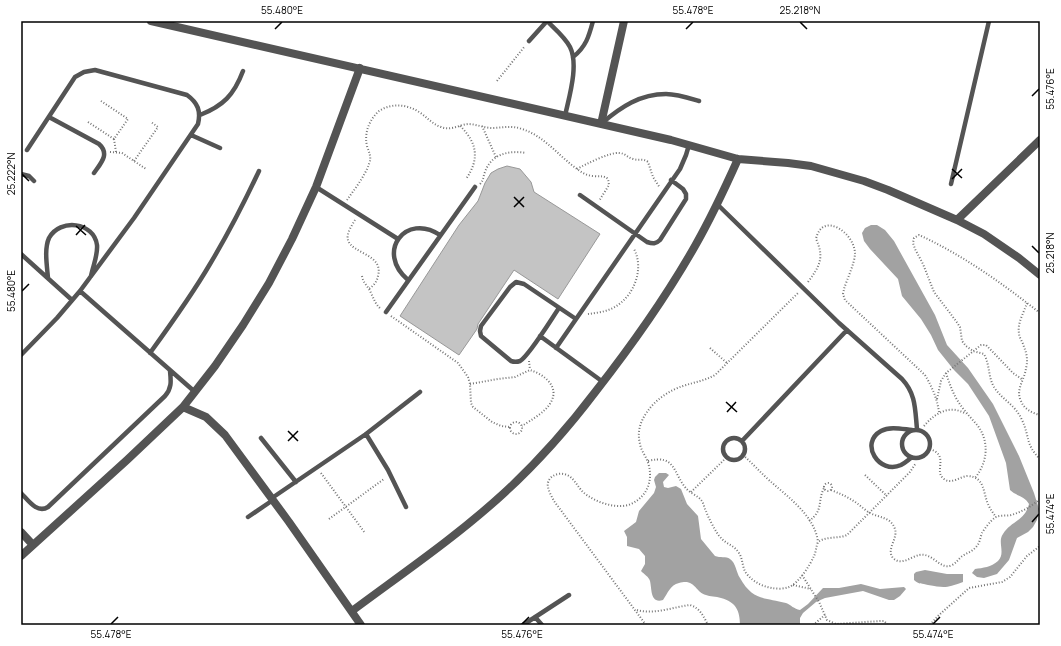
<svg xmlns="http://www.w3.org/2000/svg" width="1061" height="646" font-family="Manrope,sans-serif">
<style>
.water{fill:#a2a2a2}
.building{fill:#c4c4c4;stroke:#989898}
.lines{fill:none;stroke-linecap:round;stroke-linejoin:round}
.path{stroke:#767676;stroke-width:2;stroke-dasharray:1 2;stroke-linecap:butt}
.service{stroke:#545454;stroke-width:4.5}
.minor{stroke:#545454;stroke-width:8}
.ticks{fill:none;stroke:#000;stroke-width:1.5}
.neatline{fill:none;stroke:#000;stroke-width:1.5}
.ticks-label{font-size:10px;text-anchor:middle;fill:#000}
</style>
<rect width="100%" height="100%" fill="#fff"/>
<path class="water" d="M871 225H877L885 230 894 241 935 315 947 345 968 368 993 404 1019 456 1034 493 1039 509 1037 520 1033 527 1028 532 1017 538 1009 560 997 574 984 578 977 577 972 573 975 569C983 568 991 567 998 561 1006 553 997 542 1003 534 1011 521 1025 521 1029 504 1025 496 1016 496 1010 490L1006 463 989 416 968 384 954 370 938 350 931 335 921 319 902 296 898 279 870 249 864 241 862 233 865 228Z
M659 473H666L669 475 663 482 664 487 668 488 676 486 681 489 687 504 698 516 701 539 715 556C720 558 726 556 730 559 736 563 736 572 740 578 753 601 764 597 786 603 791 605 794 609 800 610L808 604 823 588H839L861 584 880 589 904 587 906 589 900 596 894 600H889L863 591 825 598 816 602 803 613 800 618V625H740C740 611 736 602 721 598 716 596 710 597 706 595 695 592 695 578 679 583 670 585 668 593 663 600 650 604 652 589 650 581 649 577 644 574 641 571L645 564V556L639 549 627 546V537L624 531 636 522 639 511 654 493 656 487 654 480 655 477Z
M925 570 947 574H963V582C947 588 945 588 928 585 922 583 919 585 914 580V574L916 572Z"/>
<path class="building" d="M507 166 520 169 531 182 534 192 600 234 558 299 514 270 478 324 477 329 459 355 400 316 459 225 478 201 485 183 491 173 498 169Z"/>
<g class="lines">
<path class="path" d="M497 81 525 46
M88 122 114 139 128 119 101 101
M460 126C477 142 480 159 466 179
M482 126 496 157
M114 139 116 152
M110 152 122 153 146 169
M134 161 158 127 151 122
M577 169C586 164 610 152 619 153 625 153 628 158 633 159 639 161 643 158 648 162L653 177 660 188
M480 184C484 180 483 176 485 172 491 154 509 150 526 153
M347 200C354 190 365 176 369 164 372 157 369 153 367 146 364 133 369 120 379 111 391 103 407 104 419 112 427 117 432 124 441 127 450 131 459 125 468 124 476 124 484 128 492 128 502 128 511 125 522 129 545 136 560 158 580 171 584 174 589 176 594 176 600 177 604 175 608 179L609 185 599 201
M355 220C352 225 346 234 348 240 352 254 384 254 378 276 377 282 373 286 369 289
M362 276C363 283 368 286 371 293 374 299 375 304 381 309
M808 282C819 267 825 258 816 239 822 211 854 232 855 253 855 263 847 279 844 289L843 294 845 300 925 375C932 387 937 398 939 412
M1027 303C1024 312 1017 324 1019 333 1019 338 1023 342 1024 347 1027 354 1028 361 1026 368 1025 379 1015 390 1021 401 1024 409 1032 413 1040 415
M1040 313C1003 284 963 255 919 235L914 238 913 243 915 249 923 264 934 292 956 321 960 327 962 341 966 346 973 351 984 354C990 365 988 377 994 387 1002 400 1015 404 1022 420 1030 437 1025 444 1040 459
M588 314C596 313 605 312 613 308 633 298 645 270 634 249
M391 316 458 363 468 377 470 384 471 403 473 407 492 422 501 426 510 427
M710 348 727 363
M529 361 530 370
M946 373C950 385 954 397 962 407 967 414 973 420 978 426 990 443 987 463 975 478
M470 384 498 379 515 377 530 370C543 374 560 386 551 402 546 412 531 420 522 426
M937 399 941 381 946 373 981 345H986L989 348 1013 373 1023 380
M510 428a6 6 0 1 1 12 0a6 6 0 1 1-12 0Z
M924 426C935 413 950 404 966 414
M930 449C950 456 933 471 944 479 952 485 960 476 968 476 985 477 983 493 988 504 990 509 993 513 996 517
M743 455C752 463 760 472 770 481 788 497 815 516 818 542
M648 461C675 454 673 472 685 487 689 493 697 495 701 500 704 503 704 508 706 511 708 517 716 533 721 538 726 544 734 545 739 553 743 559 742 567 746 573 752 581 761 586 772 588 777 589 784 589 789 587 799 583 810 565 814 556 816 552 816 547 818 542 826 536 838 539 847 535L910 472 916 463
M321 473 365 533
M865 475 887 496
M824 487a4 4 0 1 1 8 0a4 4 0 1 1-8 0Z
M831 490C841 494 850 498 858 504 862 507 866 511 870 513 880 518 891 517 895 529 898 539 886 549 893 558 901 566 911 557 919 555 933 552 940 571 952 565 956 563 958 560 961 557 966 553 972 552 976 547 980 543 980 538 982 533 985 528 991 520 996 517 1001 515 1006 516 1011 515 1022 512 1032 506 1040 499
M691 492 727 457
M329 519 384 479
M809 521C824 510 817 502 824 488
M802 575 819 602 827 620 836 624 880 621H884L888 625
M793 585 811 589
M637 610C654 615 673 607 690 605 700 608 704 617 708 625
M646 625 554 501C552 497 549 492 548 487 546 477 558 471 567 475 574 478 577 486 583 492 594 502 617 510 631 504 649 496 654 477 647 460 645 455 641 450 640 444 637 432 640 422 647 412 655 400 670 390 683 386 695 382 704 381 715 375L798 293
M813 625 825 615
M930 625 938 616 969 588 1002 582 1010 577 1027 556 1040 546"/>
<path class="service" d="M529 41 547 21C555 29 565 37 570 47 579 65 569 97 565 116
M573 57C586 47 589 36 593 21
M200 115C223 106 234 95 243 71
M49 117 99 144C110 154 101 163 94 173
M602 123C621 107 640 94 666 94 677 94 689 98 699 101
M191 135 220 148
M21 174 29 176 34 181
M951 184 989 21
M316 187 398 239
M580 195 647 242C653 244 656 244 660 240L686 199V194L683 189 671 180
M717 204 839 323 902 379C916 394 915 409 917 429
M21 254 72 300
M48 278C47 266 44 249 49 238 60 218 94 222 97 245 98 255 93 266 91 276
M408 280C375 252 406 212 440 235
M80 291 195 392
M559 308C552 318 529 356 520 361 517 362 514 362 511 361L481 336 480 331 481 326 510 287 516 282 524 284 576 319
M386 312 475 187
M540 336 603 382
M556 348 680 169 686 155 689 145
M150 353C171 324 192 295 210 264 228 234 244 203 259 171
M21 355 57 318 80 291 134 218 198 124C201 111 198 103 187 95L95 70 84 72 75 77 27 150
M902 444a14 14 0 1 1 28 0a14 14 0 1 1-28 0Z
M366 434 388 470 406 507
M261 438 296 482
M723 449a11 11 0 1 1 22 0a11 11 0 1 1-22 0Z
M742 441 847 330
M911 458C908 460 905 463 901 465 879 475 859 443 881 431 890 426 902 429 912 430
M21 493C28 500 37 514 48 507L165 396C172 388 171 381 170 371
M272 498 366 434 420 392
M248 517 273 500
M535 617 542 625
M523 625 569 595"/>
<path class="minor" d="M151 21 671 140 738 159 788 163 811 166 864 181 888 190 957 220 984 234 1019 258 1040 275
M601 124 624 21
M957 220 1040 140
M183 407 206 417 225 435 289 522 361 625
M21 532 33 545
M21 556 127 460 183 407 215 366 243 325 269 283 292 239 316 187 360 68
M352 611C403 573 456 537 503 494 537 463 568 428 596 391 632 345 666 297 695 246 711 218 725 188 738 159"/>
</g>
<path class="ticks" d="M800 22 807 29M275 29 282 22M686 29 693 22M1032 96 1039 89M952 169 962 178M22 174 29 181M952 179 962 169M514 197 524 207M514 207 524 197M76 226 86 235M76 235 85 225M1032 246 1039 253M22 291 29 284M726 402 737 412M727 412 736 402M288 431 298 441M288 441 298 431M1032 522 1039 514M111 624 118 617M522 624 529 617M933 624 940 617"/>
<rect width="1061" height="646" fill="none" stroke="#ffffff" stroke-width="44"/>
<rect x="22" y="22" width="1017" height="602" class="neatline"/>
<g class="ticks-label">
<text x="282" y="14">55.480°E</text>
<text x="693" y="14">55.478°E</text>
<text x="800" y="14">25.218°N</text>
<text transform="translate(1050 89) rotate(-90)" y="4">55.476°E</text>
<text transform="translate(11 174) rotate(-90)" y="4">25.222°N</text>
<text transform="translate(1050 253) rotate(-90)" y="4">25.218°N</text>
<text transform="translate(11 291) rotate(-90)" y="4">55.480°E</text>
<text transform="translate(1050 514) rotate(-90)" y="4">55.474°E</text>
<text x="111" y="638">55.478°E</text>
<text x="522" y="638">55.476°E</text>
<text x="933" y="638">55.474°E</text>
</g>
</svg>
